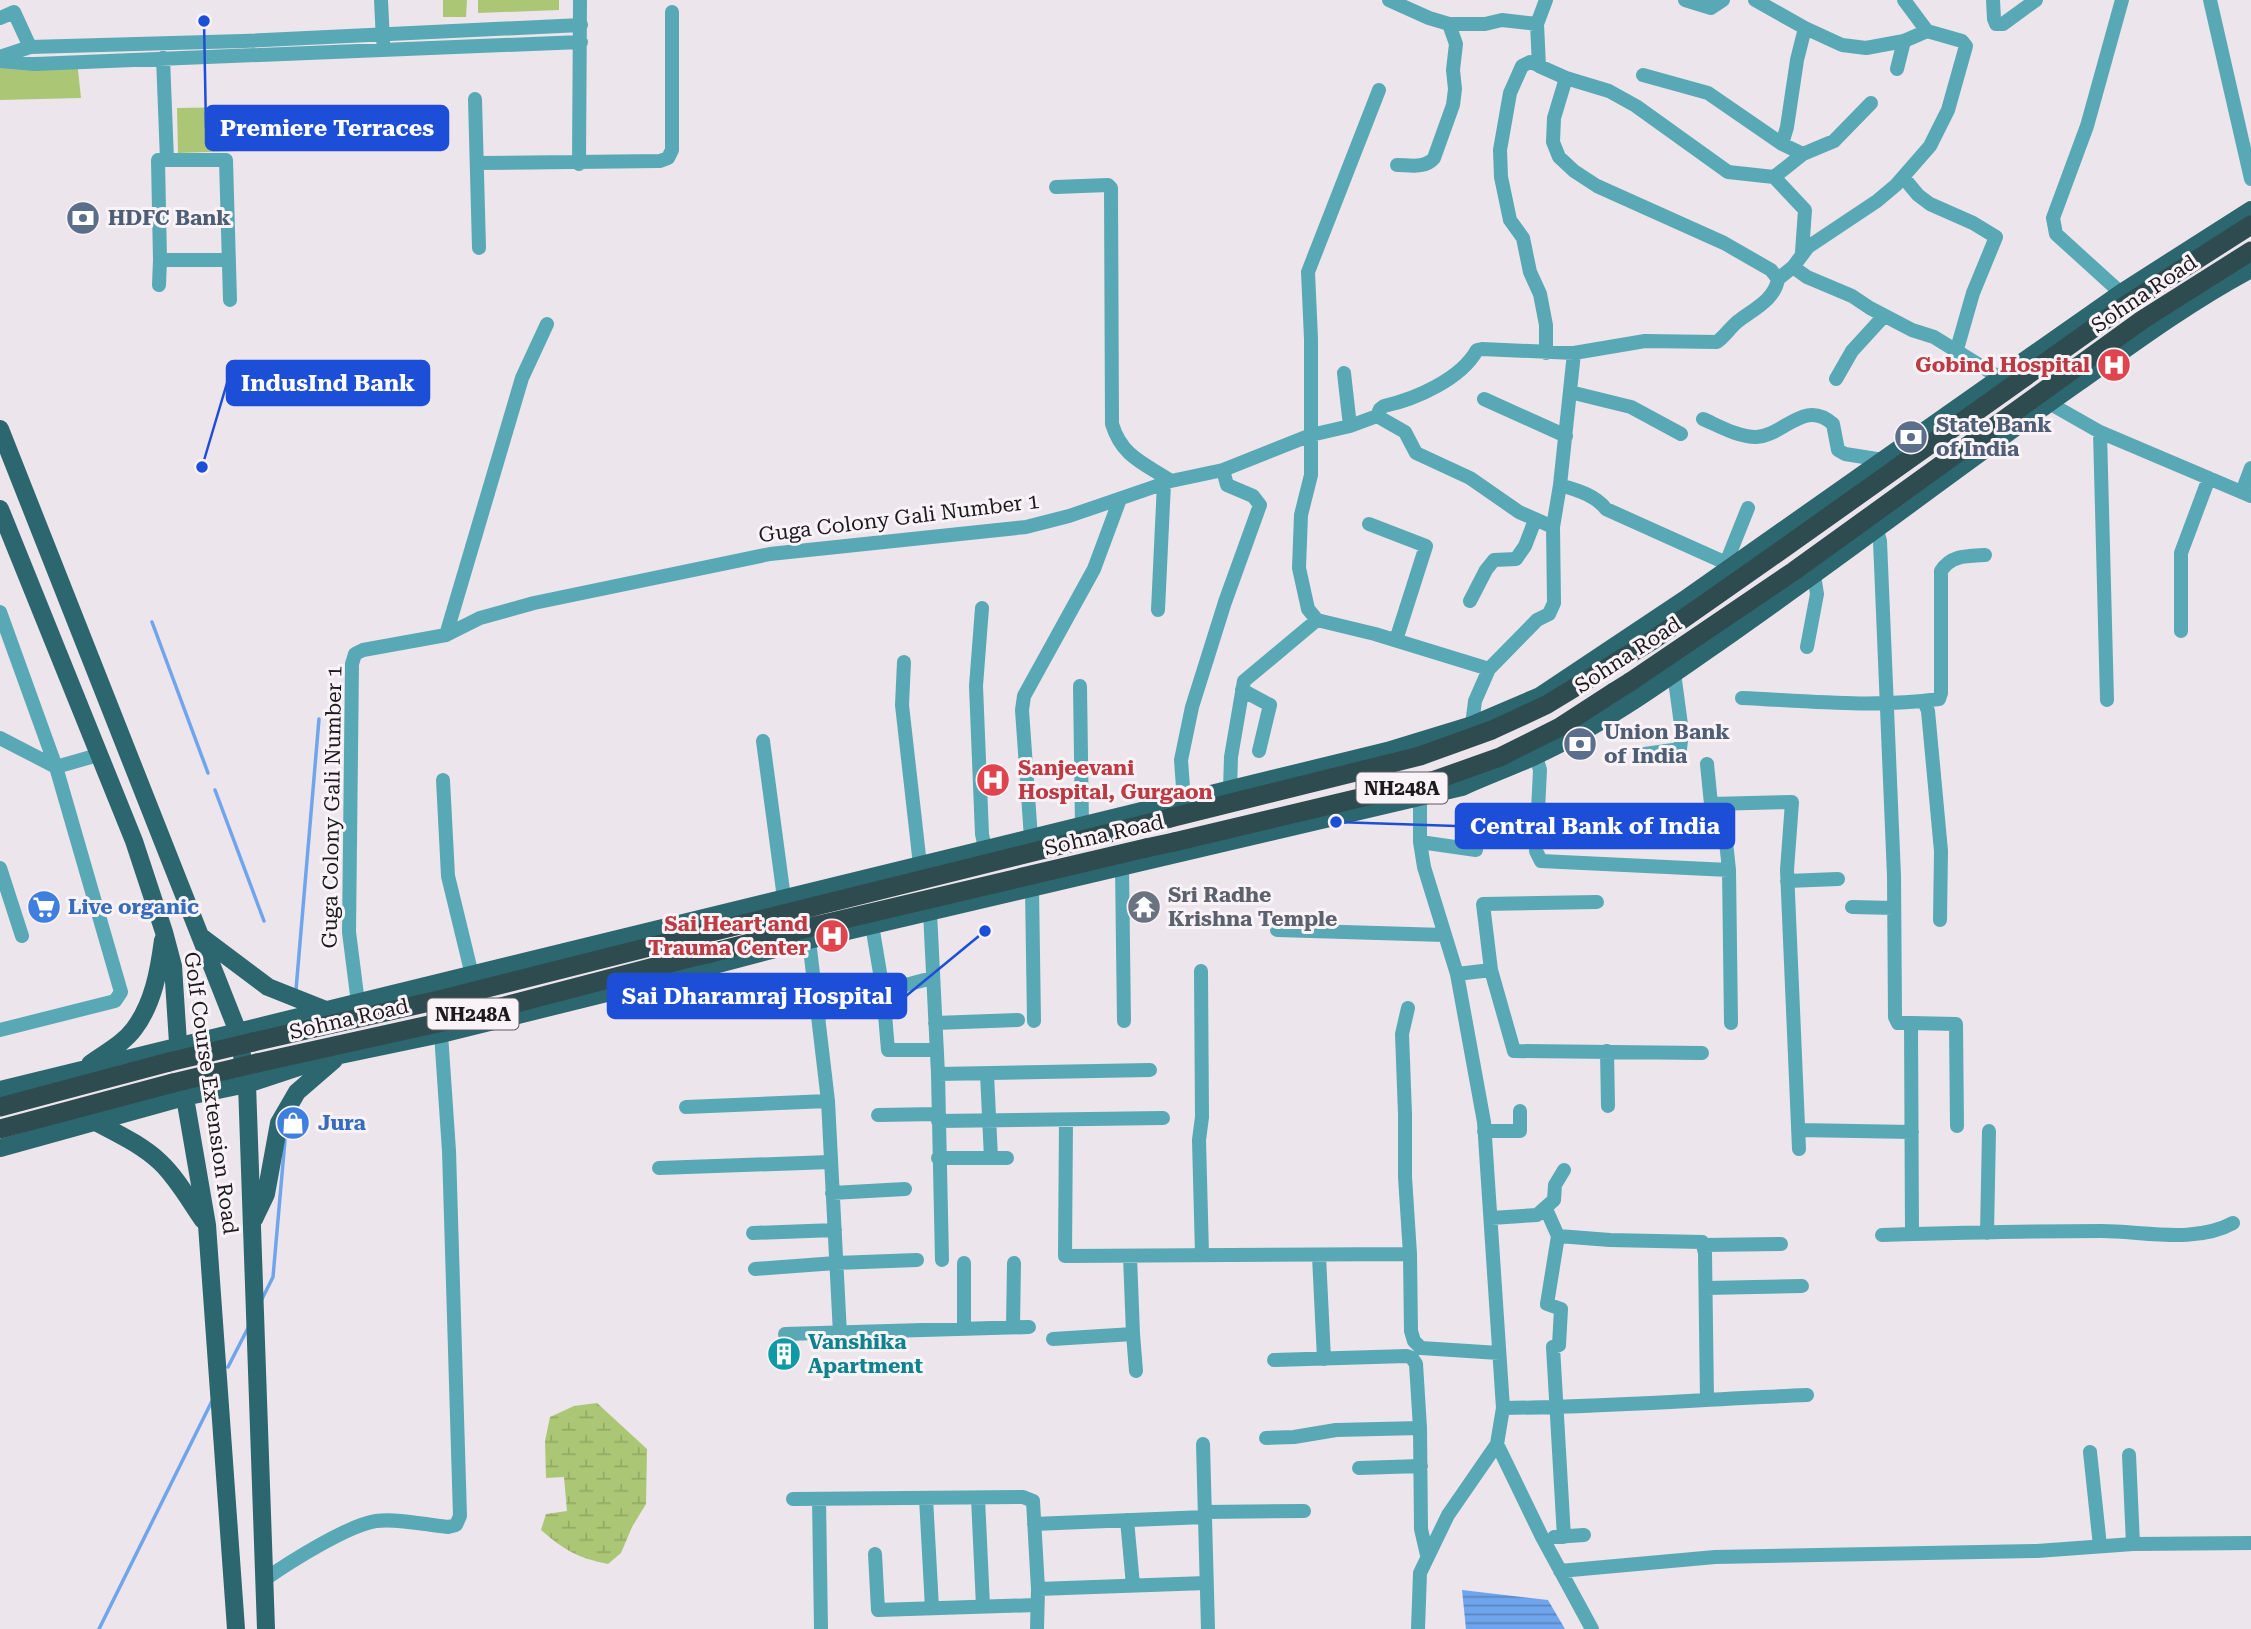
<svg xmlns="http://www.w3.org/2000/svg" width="2251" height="1629" font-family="'Roboto Serif',serif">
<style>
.green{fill:#abc775}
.wetland{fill:url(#wetland-marsh)}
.water{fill:url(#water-rules)}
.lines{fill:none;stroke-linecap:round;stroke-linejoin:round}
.stream{stroke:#6fa5ed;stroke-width:3.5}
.minor{stroke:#58a9b5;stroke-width:14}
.major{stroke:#2c666e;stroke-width:18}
.highway{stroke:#2e4c50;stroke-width:19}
.highway-bridge{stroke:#2e4c50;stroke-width:19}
.labels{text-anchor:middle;stroke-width:6;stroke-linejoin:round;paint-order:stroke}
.shield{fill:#f9f3f8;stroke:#5e5b5e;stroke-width:2}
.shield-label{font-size:19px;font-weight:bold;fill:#1c1a1c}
.service-label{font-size:21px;font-weight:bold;fill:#4e5e75;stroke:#f9f3f8;text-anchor:start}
.street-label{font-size:21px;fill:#1c1a1c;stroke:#f9f3f8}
.health-label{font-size:21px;font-weight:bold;fill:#be3a42;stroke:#f9f3f8;text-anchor:end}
.worship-label{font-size:21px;font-weight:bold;fill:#5b616d;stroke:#f9f3f8;text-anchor:start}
.shop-label{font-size:21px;font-weight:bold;fill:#366cbe;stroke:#f9f3f8;text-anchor:start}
.culture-label{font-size:21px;font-weight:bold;fill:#0d838f;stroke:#f9f3f8;text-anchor:start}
.leader{fill:none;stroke:#1d4ed8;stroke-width:2.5}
.callout-dot{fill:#1d4ed8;stroke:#f9f3f8;stroke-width:2.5}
.callout{fill:#1d4ed8;stroke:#1d4ed8;stroke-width:2.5}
.callout-label{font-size:23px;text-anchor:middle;font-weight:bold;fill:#fff}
</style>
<defs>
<pattern id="wetland-marsh" width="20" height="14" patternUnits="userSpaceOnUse" patternTransform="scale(1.75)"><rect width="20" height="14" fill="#abc775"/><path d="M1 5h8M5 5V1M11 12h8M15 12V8" fill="none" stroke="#93aa65"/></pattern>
<pattern id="water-rules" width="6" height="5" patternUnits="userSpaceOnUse" patternTransform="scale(1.75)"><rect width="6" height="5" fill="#6fa5ed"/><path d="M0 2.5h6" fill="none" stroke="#5a86bf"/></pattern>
</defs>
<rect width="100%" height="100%" fill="#ece5eb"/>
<path class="green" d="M443 0H467L466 17H443Z
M478 0H559V10L478 13Z
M77 61 81 98 0 100V64Z
M236 107 237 151 178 153 177 108Z"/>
<path class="wetland" d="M597 1403 647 1449 646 1504 632 1527 621 1553 608 1564C578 1558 564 1550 541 1530L546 1514 567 1511 564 1477 546 1478 545 1441 550 1417 574 1406Z"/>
<path class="water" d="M1462 1590 1548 1600 1565 1629H1466Z"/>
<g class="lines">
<path class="stream" d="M152 622 208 773
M215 790 264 921
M296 990 319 719
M261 1301 273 1277 285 1140
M228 1367 249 1326
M99 1629 212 1401"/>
<path class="minor" d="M381 0 383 41
M1389 0 1429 18 1449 24H1485L1502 20 1537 24 1546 0
M1685 0 1711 8 1723 0
M1904 0 1927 31
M1993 0 1994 19 1996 24H2003L2036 0
M2210 0 2251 179
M0 18 14 12 30 47
M1537 24 1539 66 1566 78 1609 91 1636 106 1728 172 1774 177 1805 210 1802 252
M0 57 30 47 243 41 581 25
M163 58 167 160
M0 61 35 64 581 42
M1538 65 1530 62 1522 66 1510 93 1500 150 1501 177 1510 220 1523 238 1530 272 1540 294 1546 325V353
M1897 69 1904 41
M1643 75 1708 93 1782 144 1803 154
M1566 78 1554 118 1553 142 1559 157 1574 171 1597 186 1724 243 1771 270 1778 279
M1379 90 1308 272 1311 339V475L1301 515 1299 568 1308 609 1317 620 1375 634 1489 669
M475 99 479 248
M1782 144 1787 127 1797 60 1805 28
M477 163 660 161 668 158 672 150V12
M579 164 580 0
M1397 165C1409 165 1425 169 1434 158L1453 105 1455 89 1453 70 1456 44 1449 24
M1774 177 1803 154 1834 141 1871 103
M1903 177 1918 195 1930 204 1973 223 1996 237 1973 293 1957 349
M1056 187 1108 185 1111 188 1112 424C1122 457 1144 463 1171 481
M227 260H160L158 160H226L230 300
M1793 267 1807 277 1852 296 1870 308 1912 330 1934 337 2000 378
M159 285 160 260
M2121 293 2056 234 2053 218 2087 126 2122 0
M1344 373 1350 426
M1836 379 1852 351 1884 316
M1570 392 1631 407 1681 434
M1484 399 1566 436
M2049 403 2100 432 2251 496
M1377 416 1405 432 1416 453 1470 478 1519 512 1553 527
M1703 419C1719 426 1738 437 1756 437 1784 436 1804 398 1833 424L1838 450 1845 454 1883 460
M2100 432 2107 700
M1560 485C1577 490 1595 495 1606 509L1726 563 1730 568
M2242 492 2251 468
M1369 524 1426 546 1396 640
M1876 527 1880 541 1894 876 1895 1017 1898 1023H1911L1912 1234
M1726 563 1748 508
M1470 601 1486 570 1494 560 1516 559 1525 546 1535 520
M982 608 976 686 982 834 985 849
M1158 610 1164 483
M0 612 56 767 121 992 115 1001 0 1030
M2181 631V553L2209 478
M446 635 522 378 547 324
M1807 647 1817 594 1814 575
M904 662 902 705 920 865
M1080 686 1082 826
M1242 690 1270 705 1259 751
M1742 698C1807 701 1874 708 1939 699L1941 693V571C1951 555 1967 556 1985 555
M1924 701 1928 711 1941 851 1940 920
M1472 725 1475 701 1489 669 1537 620 1549 614 1554 603 1553 527 1560 485 1574 353
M0 738 56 767 98 755
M763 741 784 898
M1645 754 1680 749 1682 732 1674 673
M1536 756 1540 770 1536 851 1541 861 1729 870
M1707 764 1711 804 1792 802 1787 870 1799 1149
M443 780 448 876 472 975
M1230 790 1231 757 1244 681 1317 620
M1184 801 1181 760 1192 707 1225 602 1260 505 1253 496 1227 485 1223 470
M1722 804 1729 870 1731 1023
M1031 838 1022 710 1024 696 1094 569 1120 499
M1420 842 1476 850
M1122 867 1124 1021
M0 868 22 936
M1787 881 1838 879
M1032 888 1034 1021
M1597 902 1483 904 1491 970 1514 1051 1702 1053
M1852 907 1894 908
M930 912 938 1074 942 1260
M872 925 883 991 888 1050H937
M1277 930 1444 935
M809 940 828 1101 840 1334
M1201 971 1202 1117 1199 1140 1202 1254
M1457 974 1491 970
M358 1003 349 932 352 664 355 654 363 650 446 635 480 618 534 603 770 554 1026 527 1069 516 1171 481 1223 470 1311 435 1350 426 1377 416 1380 409 1384 406C1416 399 1461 379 1477 350L1482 349 1574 353 1645 341 1717 342C1725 336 1730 328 1737 322 1752 310 1775 300 1778 279L1793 267 1808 247 1877 201 1896 185 1930 146 1948 110 1966 46 1962 41 1927 31 1904 41 1866 48 1842 45 1805 28 1755 0
M1408 1008 1402 1034 1405 1114V1177L1410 1254 1411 1331 1414 1341 1421 1348 1499 1353
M818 1015 883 991 932 978
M935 1023 1018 1020
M1911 1023 1956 1024 1957 1126
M1607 1051 1608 1106
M938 1074 1150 1070
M987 1074 991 1158
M686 1107 828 1101
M878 1115 938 1114
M1066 1120 1065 1256 1410 1254
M938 1121 1163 1118
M1798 1130 1912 1132
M1484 1131H1520V1111
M938 1158H1007
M659 1168 830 1162
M832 1193 905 1189
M1546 1209 1558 1236
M1491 1218 1537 1215 1554 1200 1555 1185 1564 1170
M753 1233 835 1230
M1987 1233 1989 1131
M1882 1235C1955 1233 2028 1231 2101 1231 2143 1231 2195 1244 2233 1223
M1703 1245 1781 1244
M1319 1256 1324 1359
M755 1269 836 1263 917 1260
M1706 1288 1802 1286
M1013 1327 1014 1263
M964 1329V1263
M785 1334 1029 1327
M1133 1334 1136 1371
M1053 1339 1133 1334 1130 1256
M1274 1360 1407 1356 1412 1358 1416 1364 1420 1428 1421 1529 1427 1555
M1503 1408C1605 1407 1706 1399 1807 1395
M1266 1438 1294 1437 1336 1430 1420 1428
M1203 1444 1208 1629
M1497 1444 1542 1537 1592 1629
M2090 1452 2100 1546
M2129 1455 2133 1544
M1359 1468 1421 1466
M926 1498 932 1608
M978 1498 983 1606
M793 1499 1023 1497 1033 1501 1038 1589 1037 1629
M819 1499 821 1629
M1205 1512 1304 1511
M1127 1520 1133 1585
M1034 1524 1205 1517
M1554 1537 1584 1535
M1564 1537 1553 1347 1559 1345 1561 1309 1547 1304 1558 1236 1610 1240 1702 1242 1705 1253 1707 1399
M875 1554 878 1610 1036 1605
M1560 1571 1715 1557 2037 1551 2133 1544 2251 1543
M264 1580C288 1563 348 1525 376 1521 397 1518 427 1525 448 1527L456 1525 460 1516 449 1151 441 1034
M1038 1589 1206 1583
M1418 1629 1420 1573 1448 1515 1497 1444 1503 1408 1484 1122 1457 974 1424 867 1420 842V796"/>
<path class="major" d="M0 429 238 1032 247 1084 266 1629
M0 509 134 841 164 932 173 966 179 1058
M200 936 268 987 326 1010
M90 1064C105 1053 123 1044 134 1029 153 1004 159 971 163 940
M183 1086 207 1225 236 1629
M0 1090 1387 751 1472 725 1540 696 1684 600 2121 293 2251 210
M94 1121C116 1133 141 1144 160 1162 177 1178 189 1200 203 1220
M0 1148 184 1097 247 1084 326 1058 441 1034 631 987 809 940 1462 787C1486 776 1511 767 1535 756 1605 724 1669 677 1732 633 1849 551 1962 464 2079 382 2135 342 2191 301 2251 269
M254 1219 266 1194 279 1123 297 1092 334 1060"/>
<path class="highway" d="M1618 661 1653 640 1780 551 2129 303 2251 225
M1630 682 1794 571 2142 320 2251 251
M1170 818 1420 756 1492 730 1546 705 1602 671
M1174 842 1435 780 1500 757 1560 727 1614 692
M703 934 1142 825
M707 954 815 926 1146 848
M253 1042 443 999 685 938
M257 1063 447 1021 689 958
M0 1107 169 1062
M0 1129 173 1083"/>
<path class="highway-bridge" d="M1602 671 1618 661
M1614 692 1630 682
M1142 825 1170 818
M1146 848 1174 842
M685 938 703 934
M689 958 707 954
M169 1062 253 1042
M173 1083 257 1063"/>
</g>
<defs>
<g id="bank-disc" transform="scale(1.75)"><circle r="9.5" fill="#5c6f8a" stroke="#f9f3f8"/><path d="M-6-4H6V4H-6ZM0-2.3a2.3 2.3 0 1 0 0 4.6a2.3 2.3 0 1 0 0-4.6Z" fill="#fff"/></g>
<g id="hospital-disc" transform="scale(1.75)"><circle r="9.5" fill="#e0444e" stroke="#f9f3f8"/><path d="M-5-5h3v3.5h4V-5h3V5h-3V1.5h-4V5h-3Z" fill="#fff"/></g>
<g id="supermarket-disc" transform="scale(1.75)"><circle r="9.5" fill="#3f7fe0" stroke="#f9f3f8"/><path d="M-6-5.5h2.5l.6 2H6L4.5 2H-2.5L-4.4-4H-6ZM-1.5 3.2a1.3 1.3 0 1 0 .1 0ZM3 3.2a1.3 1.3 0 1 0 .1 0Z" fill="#fff"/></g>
<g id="temple-disc" transform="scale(1.75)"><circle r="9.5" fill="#6b7280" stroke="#f9f3f8"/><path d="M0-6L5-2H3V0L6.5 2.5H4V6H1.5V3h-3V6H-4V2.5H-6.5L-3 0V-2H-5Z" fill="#fff"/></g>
<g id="shop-disc" transform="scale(1.75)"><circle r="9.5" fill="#3f7fe0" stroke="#f9f3f8"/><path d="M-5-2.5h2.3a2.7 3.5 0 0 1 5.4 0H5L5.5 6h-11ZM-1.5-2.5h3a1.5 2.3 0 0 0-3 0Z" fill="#fff"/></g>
<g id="building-disc" transform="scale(1.75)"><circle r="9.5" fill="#0f9aa8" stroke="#f9f3f8"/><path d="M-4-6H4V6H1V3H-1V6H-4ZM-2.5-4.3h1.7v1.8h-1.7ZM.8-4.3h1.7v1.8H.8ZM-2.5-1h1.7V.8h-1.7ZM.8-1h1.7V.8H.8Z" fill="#fff"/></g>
</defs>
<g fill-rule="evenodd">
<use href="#bank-disc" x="83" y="218"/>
<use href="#hospital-disc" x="2114" y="365"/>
<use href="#bank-disc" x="1911" y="437"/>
<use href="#bank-disc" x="1580" y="744"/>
<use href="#hospital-disc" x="993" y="780"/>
<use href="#supermarket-disc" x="44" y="907"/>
<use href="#temple-disc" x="1144" y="907"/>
<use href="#hospital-disc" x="832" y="936"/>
<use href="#shop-disc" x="293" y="1123"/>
<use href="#building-disc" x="784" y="1354"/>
</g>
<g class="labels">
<g class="shield">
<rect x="1356.5" y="772.5" width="91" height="31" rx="5"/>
<rect x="427.5" y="998.5" width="91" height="31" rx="5"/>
</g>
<g class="shield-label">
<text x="1402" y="795">NH248A</text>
<text x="473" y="1021">NH248A</text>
</g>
<g class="service-label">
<text x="108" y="225">HDFC Bank</text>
<text x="1936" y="432">State Bank<tspan x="1936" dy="24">of India</tspan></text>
<text x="1604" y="739">Union Bank<tspan x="1604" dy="24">of India</tspan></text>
</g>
<g class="street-label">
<text transform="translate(2144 294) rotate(-34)" y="7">Sohna Road</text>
<text transform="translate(899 518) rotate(-7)" y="7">Guga Colony Gali Number 1</text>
<text transform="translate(1628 655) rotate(-33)" y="7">Sohna Road</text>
<text transform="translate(332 807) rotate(-89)" y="7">Guga Colony Gali Number 1</text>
<text transform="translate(1104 835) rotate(-13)" y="7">Sohna Road</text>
<text transform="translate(349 1019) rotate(-13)" y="7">Sohna Road</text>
<text transform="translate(211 1093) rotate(82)" y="7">Golf Course Extension Road</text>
</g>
<g class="health-label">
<text x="2090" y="372">Gobind Hospital</text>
<text x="1018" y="775" text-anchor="start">Sanjeevani<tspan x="1018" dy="24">Hospital, Gurgaon</tspan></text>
<text x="808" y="931">Sai Heart and<tspan x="808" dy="24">Trauma Center</tspan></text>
</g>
<g class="worship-label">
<text x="1168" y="902">Sri Radhe<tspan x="1168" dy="24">Krishna Temple</tspan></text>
</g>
<g class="shop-label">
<text x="68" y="914">Live organic</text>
<text x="318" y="1130">Jura</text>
</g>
<g class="culture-label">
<text x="808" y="1349">Vanshika<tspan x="808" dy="24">Apartment</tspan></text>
</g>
</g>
<path class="leader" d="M204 21L206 128M202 467L227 383M1336 822L1456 826M985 931L906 996"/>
<g class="callout-dot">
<circle cx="204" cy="21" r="7"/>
<circle cx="202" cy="467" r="7"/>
<circle cx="1336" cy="822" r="7"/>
<circle cx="985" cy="931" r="7"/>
</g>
<g class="callout">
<rect x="206" y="106" width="242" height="44" rx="7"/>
<rect x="227" y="361" width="202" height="44" rx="7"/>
<rect x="1456" y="804" width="278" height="44" rx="7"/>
<rect x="608" y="974" width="298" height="44" rx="7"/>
</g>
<g class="callout-label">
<text x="327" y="136">Premiere Terraces</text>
<text x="328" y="391">IndusInd Bank</text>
<text x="1595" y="834">Central Bank of India</text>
<text x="757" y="1004">Sai Dharamraj Hospital</text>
</g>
</svg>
